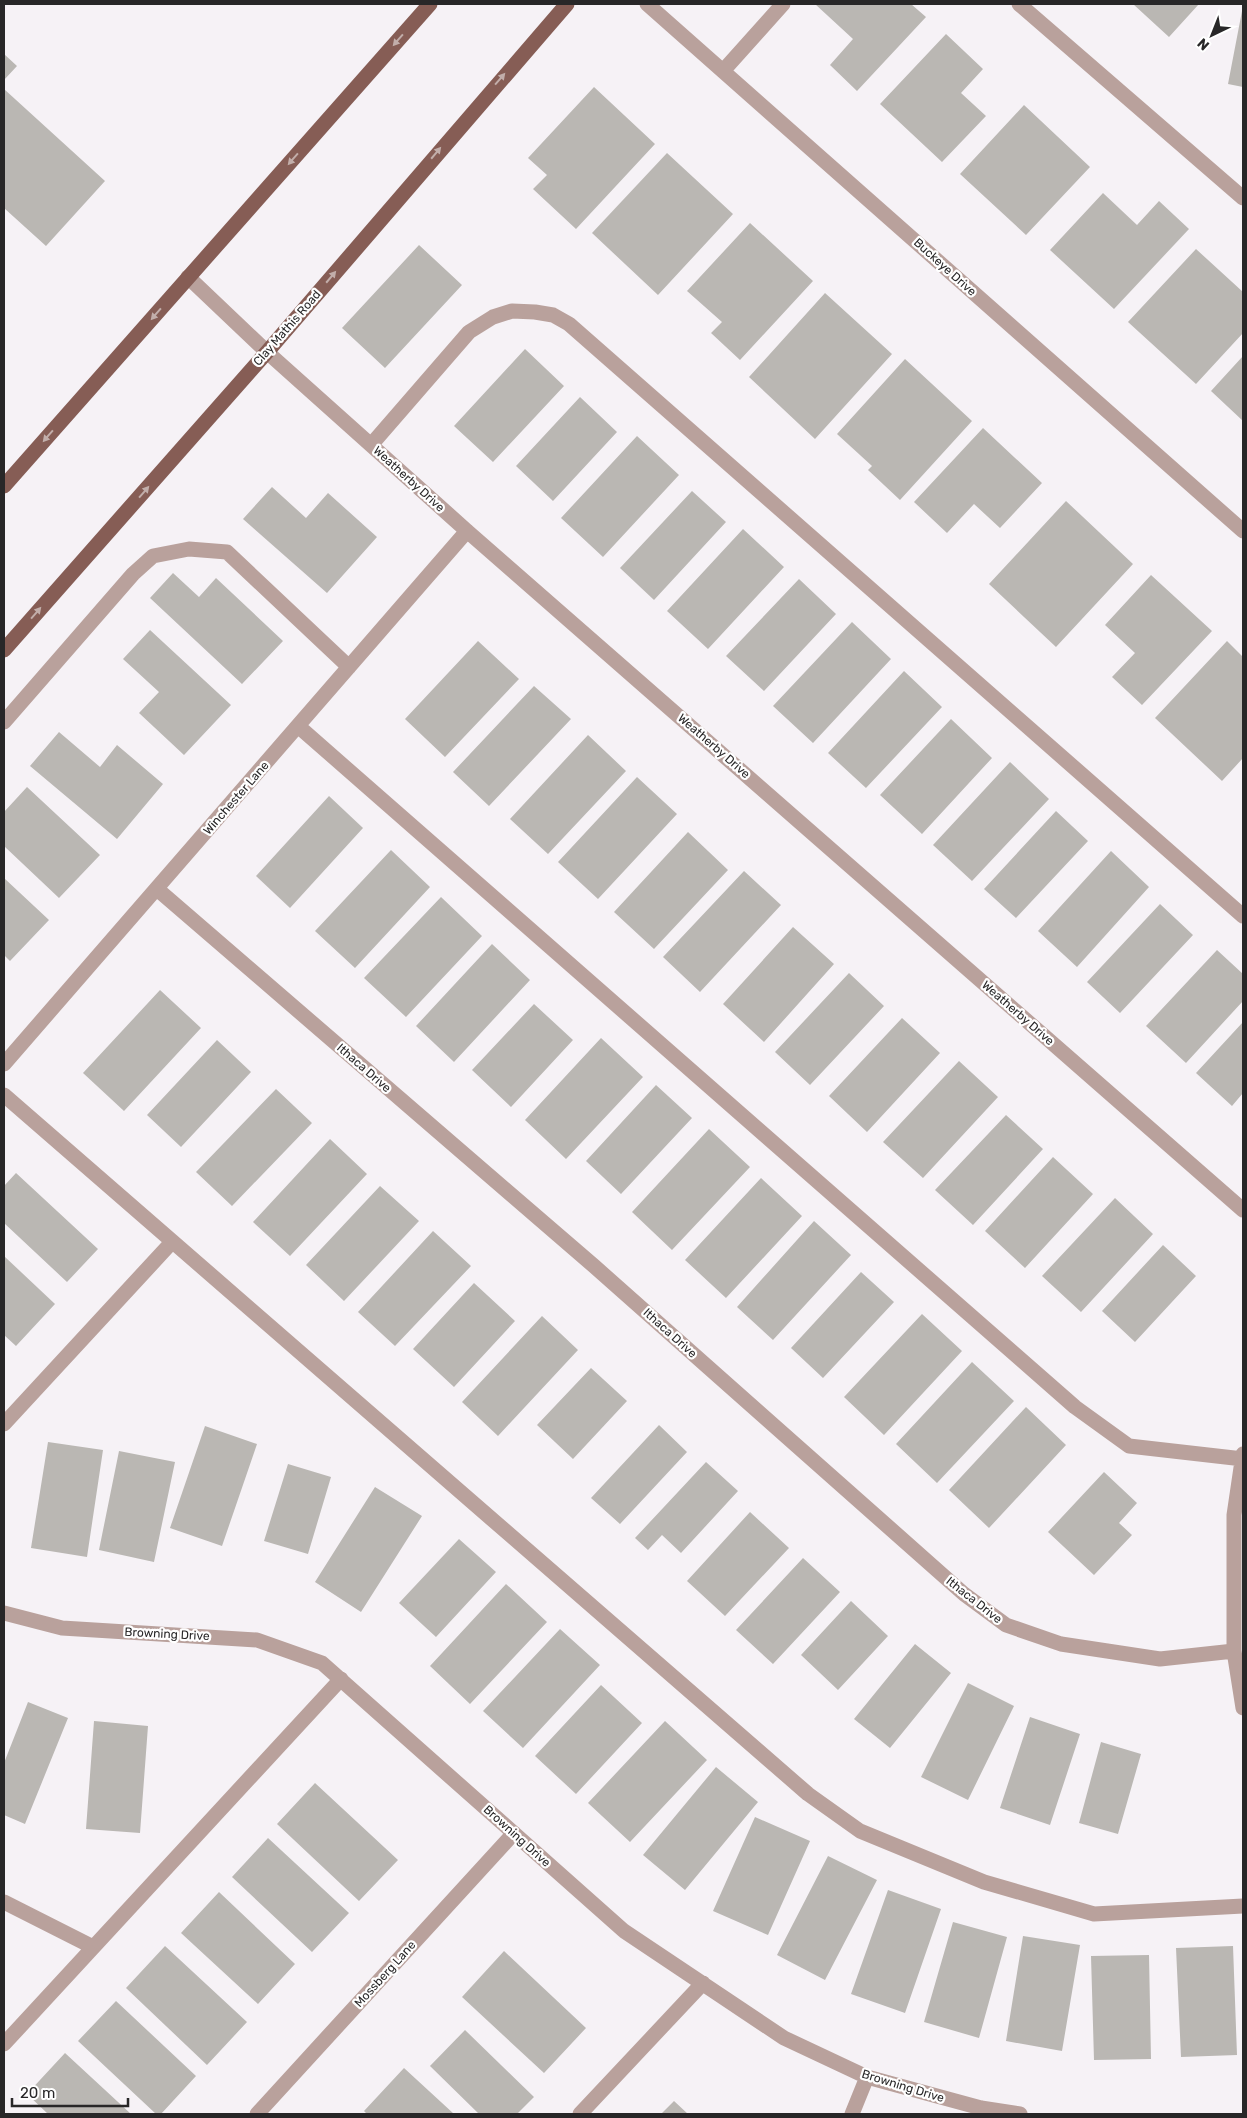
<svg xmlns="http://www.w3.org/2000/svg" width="1247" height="2118" font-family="Rubik,sans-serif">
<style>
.building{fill:#bab7b3}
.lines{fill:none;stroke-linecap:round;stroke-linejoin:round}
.minor{stroke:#b9a19c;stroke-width:15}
.major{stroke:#865d55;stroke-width:15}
.oneway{fill:#c2aeaa}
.labels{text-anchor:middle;stroke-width:4.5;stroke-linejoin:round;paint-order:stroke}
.street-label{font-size:12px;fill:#282728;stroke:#fff}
</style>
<rect width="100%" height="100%" fill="#f6f2f6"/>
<path class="building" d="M815 4H911L926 17 857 91 830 65 853 39Z
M1133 4H1199L1169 37Z
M1242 11H1243V87L1228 84Z
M946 34 983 69 961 93 986 116 942 162 880 104Z
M4 54 17 66 4 80Z
M594 87 655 144 576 229 533 189 547 175 528 158Z
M4 89 105 181 46 246 4 208Z
M1024 105 1090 167 1026 235 960 174Z
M667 153 733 214 658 295 592 233Z
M1103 193 1137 225 1159 201 1189 229 1114 309 1050 250Z
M750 223 813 281 740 360 711 333 722 322 687 291Z
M419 245 462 285 385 368 342 328Z
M1196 249 1243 292V333L1196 384 1128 322Z
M825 293 892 354 815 439 749 377Z
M525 349 564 386 493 462 454 426Z
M1243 356V421L1211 391Z
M905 359 972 421 900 500 868 470 872 466 837 434Z
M580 397 617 432 553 501 516 466Z
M983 428 1042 483 1000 528 974 504 947 533 914 502Z
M637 436 679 475 603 557 561 518Z
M272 487 306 518 328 493 377 537 327 593 243 519Z
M692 491 726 522 654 600 620 568Z
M1066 501 1133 564 1056 647 989 584Z
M743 529 784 567 708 649 667 611Z
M173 573 199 597 216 578 283 641 242 684 150 598Z
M1151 575 1212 631 1142 705 1112 677 1135 653 1105 625Z
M799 579 836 614 764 691 726 656Z
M852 622 891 659 813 743 773 706Z
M150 630 231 705 184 755 139 713 159 692 123 659Z
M478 641 519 679 445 757 405 719Z
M1227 641 1243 657V758L1222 781 1155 718Z
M904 671 942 707 866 788 828 753Z
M534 686 571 719 489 806 453 772Z
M951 719 992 758 922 834 880 795Z
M59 732 100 767 117 745 163 784 117 839 30 766Z
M588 735 626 771 548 854 510 819Z
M1010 762 1049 799 972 881 933 845Z
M637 777 677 814 598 899 558 862Z
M27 787 100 855 59 898 4 846V812Z
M329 796 363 828 290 908 256 876Z
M1056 811 1088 841 1016 918 984 889Z
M688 832 728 870 654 949 614 912Z
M391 850 430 887 355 968 315 931Z
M1111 851 1149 887 1077 967 1038 931Z
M744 871 781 905 700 992 663 957Z
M4 878 49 920 10 961 4 955Z
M441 897 482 936 406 1017 364 978Z
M1160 904 1193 935 1120 1013 1087 982Z
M793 927 834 964 764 1042 723 1004Z
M492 944 530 980 454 1062 416 1026Z
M1217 950 1243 974V1001L1186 1063 1146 1026Z
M849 973 884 1006 810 1085 775 1052Z
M160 990 201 1028 124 1111 83 1073Z
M534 1004 573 1040 511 1107 472 1070Z
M902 1018 940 1053 867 1132 829 1096Z
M1243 1022V1093L1232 1106 1196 1073Z
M601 1038 643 1077 566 1159 525 1120Z
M217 1040 251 1072 181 1147 147 1115Z
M959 1061 998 1097 923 1178 883 1142Z
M656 1085 692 1118 621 1194 586 1161Z
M276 1089 312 1123 232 1206 196 1172Z
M1006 1115 1043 1149 973 1225 935 1190Z
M709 1129 750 1167 672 1250 632 1212Z
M330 1139 367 1174 290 1256 253 1222Z
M1053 1157 1093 1194 1025 1268 985 1231Z
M16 1173 98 1249 67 1282 4 1223V1186Z
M761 1178 802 1216 726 1298 685 1260Z
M380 1186 419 1221 344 1301 306 1265Z
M1115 1198 1153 1234 1081 1312 1042 1276Z
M814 1221 851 1255 773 1340 737 1307Z
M433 1231 471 1266 395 1346 358 1312Z
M1163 1245 1196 1276 1135 1342 1102 1311Z
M4 1256 55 1304 16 1346 4 1335Z
M861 1272 894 1302 823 1378 791 1348Z
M474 1283 515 1321 454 1387 413 1349Z
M922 1314 962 1351 884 1435 844 1397Z
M542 1316 578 1350 498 1436 462 1402Z
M972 1362 1014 1401 937 1483 896 1444Z
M591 1368 627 1401 573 1459 537 1425Z
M1026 1407 1066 1445 989 1528 949 1490Z
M659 1425 687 1452 620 1524 591 1498Z
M205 1426 257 1444 222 1546 170 1528Z
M48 1442 103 1450 87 1557 31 1548Z
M119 1451 175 1462 154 1562 99 1550Z
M706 1462 738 1491 681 1553 662 1535 648 1550 635 1538Z
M288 1464 331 1477 308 1554 264 1541Z
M1104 1472 1137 1503 1119 1523 1132 1535 1094 1575 1048 1532Z
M375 1487 422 1516 361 1612 315 1582Z
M750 1512 789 1548 725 1616 687 1581Z
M459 1539 496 1572 436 1637 399 1603Z
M803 1558 840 1592 773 1664 736 1630Z
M506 1584 547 1622 470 1704 430 1666Z
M851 1601 888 1636 838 1690 801 1655Z
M560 1629 600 1665 523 1748 483 1711Z
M915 1644 951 1673 890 1748 854 1719Z
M968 1683 1014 1706 968 1800 921 1777Z
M601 1685 642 1723 576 1794 535 1756Z
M28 1702 68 1718 25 1824 4 1815V1763Z
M1030 1717 1080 1734 1050 1825 1000 1808Z
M94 1721 148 1726 140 1833 86 1829Z
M665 1721 707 1760 630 1842 588 1803Z
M1101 1742 1141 1754 1118 1834 1079 1823Z
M716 1767 758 1802 685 1890 643 1855Z
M315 1783 398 1860 359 1901 277 1824Z
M755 1817 810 1841 768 1935 713 1911Z
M268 1838 349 1913 312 1952 232 1877Z
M828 1856 877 1880 825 1980 777 1955Z
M888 1890 941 1909 905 2013 851 1994Z
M219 1892 295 1964 258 2004 181 1933Z
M953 1922 1007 1937 979 2038 924 2022Z
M1023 1936 1080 1945 1062 2051 1006 2041Z
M165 1946 247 2022 207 2065 126 1988Z
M1233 1946 1237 2055 1181 2057 1176 1948Z
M504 1951 586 2028 544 2073 462 1997Z
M1149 1955 1151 2059 1094 2060 1091 1956Z
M116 2001 196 2076 161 2114H156L78 2041Z
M465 2030 534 2097 517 2114H479L430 2066Z
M65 2053 131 2114H48L27 2094Z
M404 2068 454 2114H367L364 2111Z
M674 2101 688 2114H661Z"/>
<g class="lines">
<path class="minor" d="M647 4 1243 531
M1019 4 1243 198
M723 71 783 4
M188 277 267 352 467 531 1243 1210
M371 445 469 332 493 317 512 311 535 312 553 315 569 324 1243 916
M4 722 133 574 153 556 189 549 227 552 349 667
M298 726 1075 1407 1129 1446 1243 1459
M157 889 594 1266 964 1594 1006 1625 1061 1644 1160 1659 1234 1651
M4 1064 467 531
M4 1095 808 1794 860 1831 984 1882 1094 1914 1243 1906
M4 1424 172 1242
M1243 1454 1234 1515V1651L1243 1708
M4 1613 62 1628 257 1640 322 1663 624 1931 784 2038 867 2077 981 2108 1020 2114
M4 1902 93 1947
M4 2044 341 1679
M257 2114 514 1833
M580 2114 703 1983
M852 2114 867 2077"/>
<path class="major" d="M4 486 430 4
M4 650 267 352 567 4"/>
</g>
<defs><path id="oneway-solid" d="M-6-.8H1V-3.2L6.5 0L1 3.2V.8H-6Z" transform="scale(1.25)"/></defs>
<g class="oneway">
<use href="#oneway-solid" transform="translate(398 40) rotate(131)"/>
<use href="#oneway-solid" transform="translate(500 79) rotate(-49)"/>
<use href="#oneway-solid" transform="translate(436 153) rotate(-50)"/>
<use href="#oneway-solid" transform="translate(293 159) rotate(131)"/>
<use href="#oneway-solid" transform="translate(331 277) rotate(-50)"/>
<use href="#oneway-solid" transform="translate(156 314) rotate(131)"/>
<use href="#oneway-solid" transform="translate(48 436) rotate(131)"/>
<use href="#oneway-solid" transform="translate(144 492) rotate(-49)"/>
<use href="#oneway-solid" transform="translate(36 613) rotate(-49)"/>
</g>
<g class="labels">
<g class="street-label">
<text transform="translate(945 267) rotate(42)" y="4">Buckeye Drive</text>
<text transform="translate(287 328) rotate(-49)" y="4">Clay Mathis Road</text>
<text transform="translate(409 479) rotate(42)" y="4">Weatherby Drive</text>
<text transform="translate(714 746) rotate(41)" y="4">Weatherby Drive</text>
<text transform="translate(236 798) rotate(-49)" y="4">Winchester Lane</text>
<text transform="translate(1018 1013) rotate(41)" y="4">Weatherby Drive</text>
<text transform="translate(364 1068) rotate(41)" y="4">Ithaca Drive</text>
<text transform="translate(670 1333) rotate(42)" y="4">Ithaca Drive</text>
<text transform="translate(974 1600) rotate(38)" y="4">Ithaca Drive</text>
<text transform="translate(167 1634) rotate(3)" y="4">Browning Drive</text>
<text transform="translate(517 1836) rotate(42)" y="4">Browning Drive</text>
<text transform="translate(385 1974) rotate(-48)" y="4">Mossberg Lane</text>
<text transform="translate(903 2086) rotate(17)" y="4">Browning Drive</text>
</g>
</g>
<rect width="1247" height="2118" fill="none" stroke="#282728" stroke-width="10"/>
<g transform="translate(1212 35) rotate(223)" stroke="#ffffff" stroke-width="4" paint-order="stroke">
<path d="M0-4L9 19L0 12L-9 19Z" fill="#282728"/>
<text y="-8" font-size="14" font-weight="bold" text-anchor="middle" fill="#282728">N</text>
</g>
<path d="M12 2098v8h116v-8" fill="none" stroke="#282728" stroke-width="2.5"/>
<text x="20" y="2098" font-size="15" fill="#282728" stroke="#ffffff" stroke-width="4" paint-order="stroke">20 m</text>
</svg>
